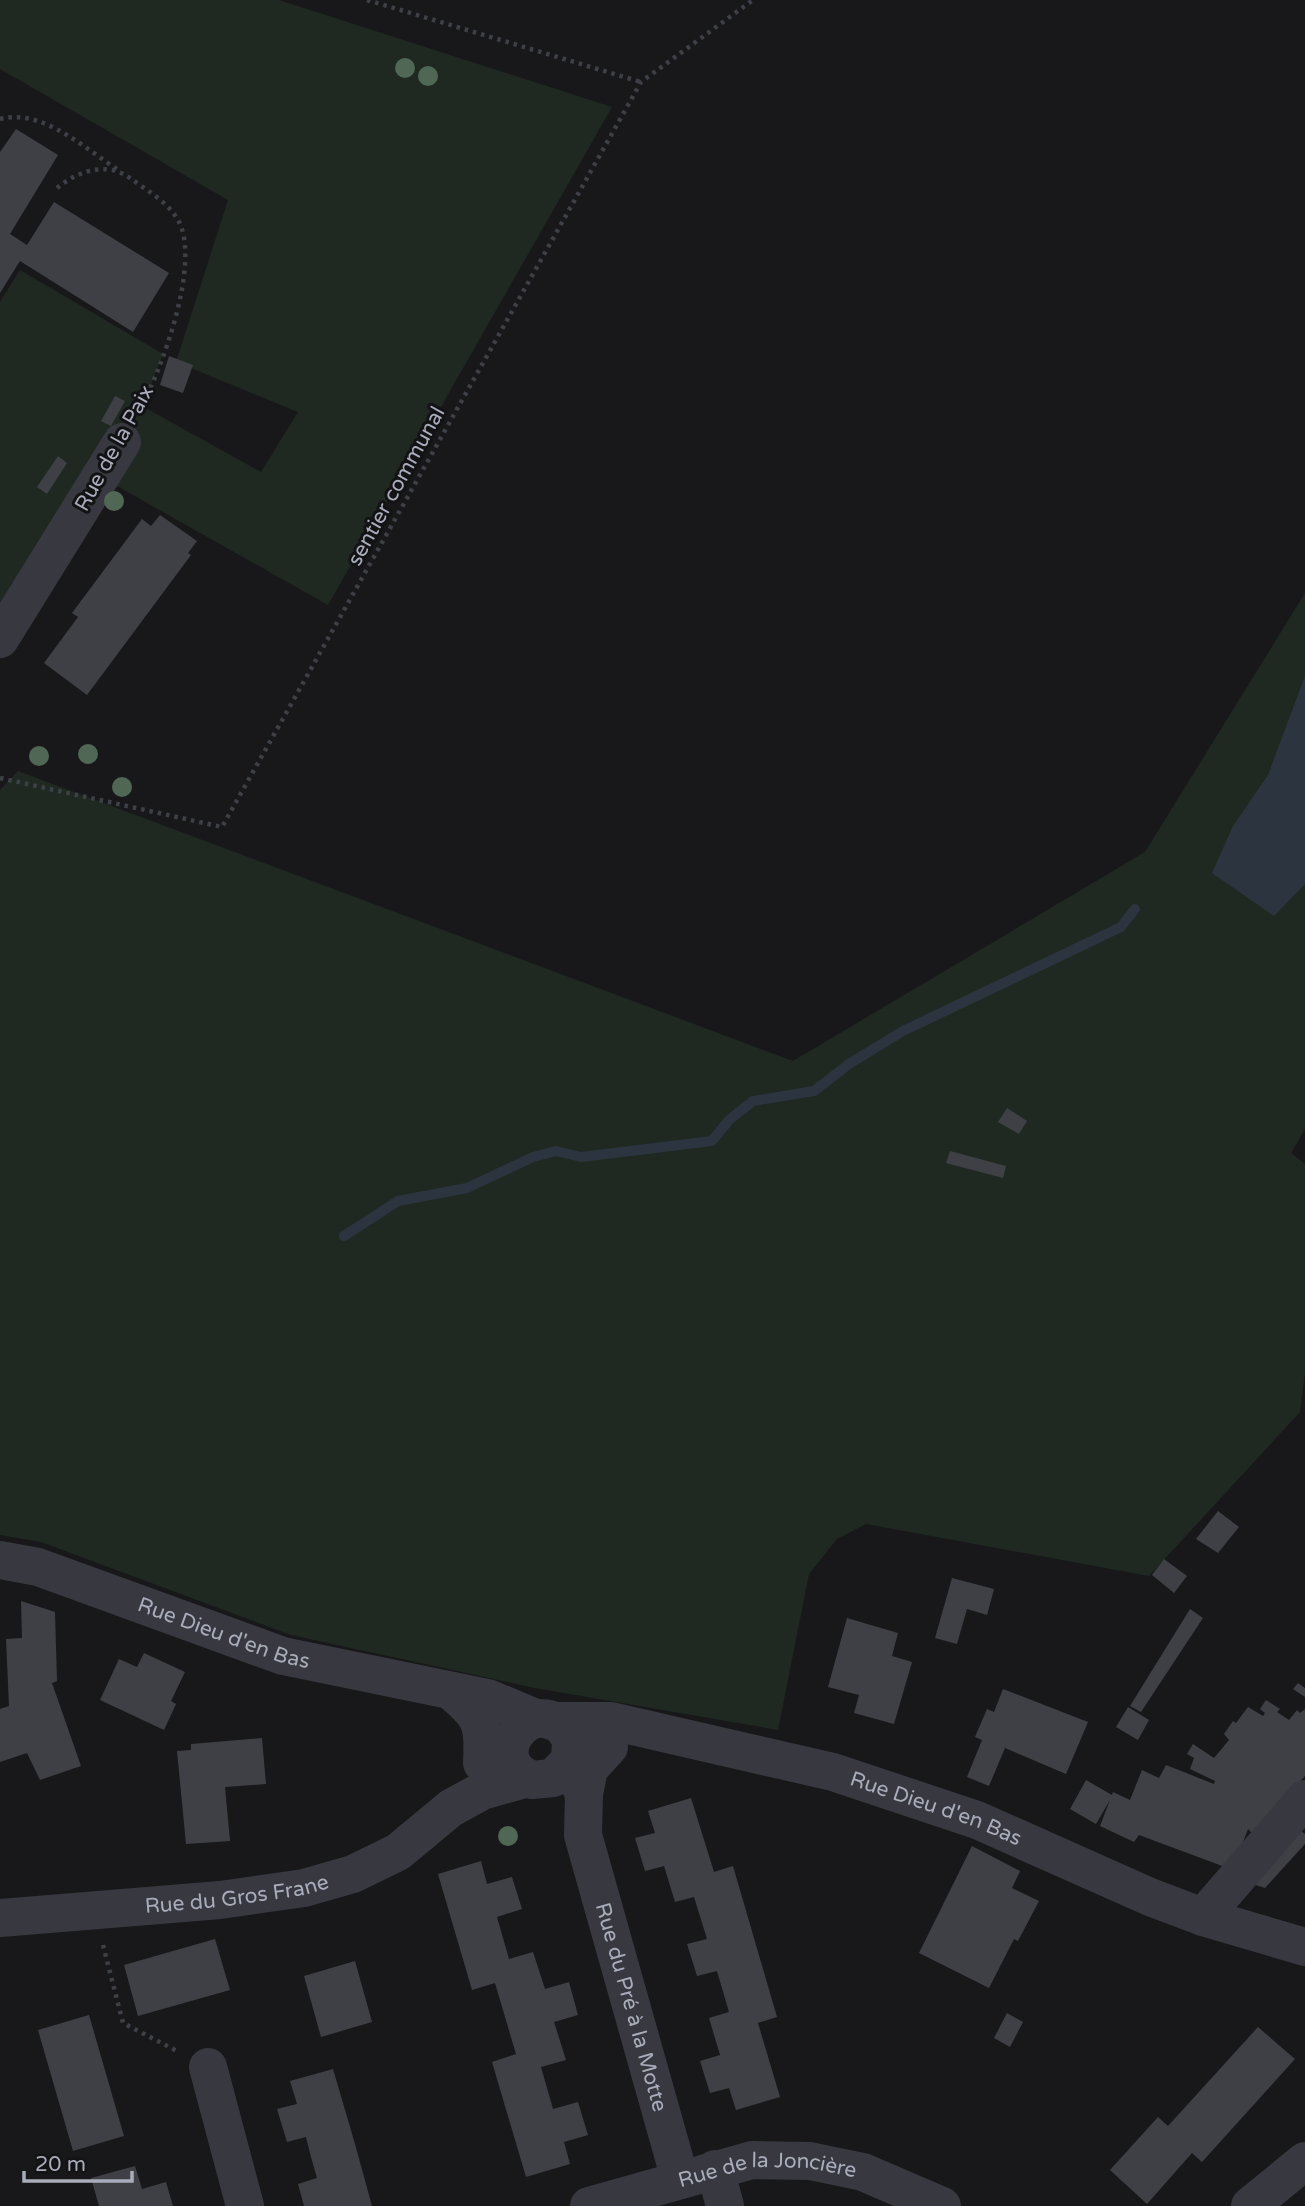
<svg xmlns="http://www.w3.org/2000/svg" width="1305" height="2206" font-family="'Varela Round',sans-serif">
<style>
.green{fill:#1f2921}
.water{fill:#2c353f}
.lines{fill:none;stroke-linecap:round;stroke-linejoin:round}
.stream{stroke:#2c353f;stroke-width:10}
.building{fill:#3f4045}
.path{stroke:#3e4047;stroke-width:4.5;stroke-dasharray:3.5 5;stroke-linecap:butt}
.minor{stroke:#383940;stroke-width:38}
.tree{fill:#516755}
.labels{text-anchor:middle;stroke-width:6;stroke-linejoin:round;paint-order:stroke}
.street-label{font-size:21px;fill:#a9adbb;stroke:#131315}
</style>
<rect width="100%" height="100%" fill="#18181a"/>
<path class="green" d="M0 0H279L612 107 328 605 101 477 0 639V302L20 270 163 354 142 406 261 472 298 412 176 362 228 200 0 69Z
M1305 593V1129L1291 1153 1305 1164V1373L1300 1412 1149 1576 866 1524 837 1539 809 1574 778 1730 535 1688 291 1635 41 1542 0 1535V790L18 771 793 1061 1145 852Z"/>
<path class="water" d="M1305 676V884L1274 916 1212 873 1233 826 1268 775Z"/>
<g class="lines">
<path class="stream" d="M344 1236 398 1201 467 1188 533 1157 556 1151 581 1157 712 1141 729 1120 753 1101 814 1091 849 1064 903 1031 1121 927 1135 909"/>
</g>
<path class="building" d="M16 129 58 155 10 234 27 245 54 202 169 273 133 332 20 261 0 293V152Z
M169 356 193 365 183 393 160 385Z
M115 396 125 401 111 426 101 421Z
M58 456 67 463 47 494 37 487Z
M160 515 197 541 188 553 191 555 87 695 44 663 78 617 72 613 142 519 151 526Z
M1007 1108 1027 1121 1019 1134 998 1122Z
M950 1151 1006 1166 1003 1178 946 1163Z
M1218 1511 1239 1527 1218 1553 1196 1539Z
M1164 1559 1187 1576 1174 1593 1152 1575Z
M952 1578 994 1589 987 1615 967 1609 957 1644 935 1638Z
M21 1601 55 1612 57 1681 52 1683 81 1766 40 1780 27 1753 0 1762V1709L9 1706 6 1639 22 1638Z
M1190 1609 1203 1618 1141 1712 1130 1706Z
M847 1618 898 1633 892 1656 912 1662 894 1724 854 1713 859 1695 828 1687Z
M144 1653 185 1672 171 1701 176 1704 164 1730 100 1700 119 1659 137 1667Z
M1298 1683 1305 1688V1697L1293 1689Z
M1003 1689 1088 1722 1066 1774 1005 1748 989 1786 967 1777 982 1740 975 1737 987 1709 994 1712Z
M1266 1700 1280 1709 1277 1712 1289 1720 1297 1710 1300 1713 1305 1709V1776L1253 1834 1248 1829 1239 1852 1225 1867 1139 1835 1134 1842 1100 1826 1110 1800 1096 1824 1070 1809 1086 1780 1112 1795 1113 1792 1130 1800 1142 1770 1159 1778 1166 1765 1214 1784 1215 1781 1190 1769 1194 1758 1187 1754 1193 1744 1214 1758 1229 1740 1224 1734 1233 1721 1236 1723 1248 1707 1263 1716 1265 1713 1260 1709Z
M1128 1707 1149 1720 1138 1740 1116 1727Z
M262 1738 266 1784 225 1787 230 1841 186 1844 177 1751 191 1750V1744Z
M691 1798 714 1872 733 1866 777 2017 758 2023 780 2097 736 2110 729 2088 710 2093 700 2061 720 2055 709 2018 729 2012 717 1971 697 1976 687 1944 707 1939 694 1897 675 1902 664 1866 645 1871 635 1838 655 1833 648 1811Z
M1301 1831 1305 1834V1844L1265 1888 1241 1880Z
M972 1846 1020 1871 1012 1888 1039 1901 1018 1941 1014 1939 989 1988 919 1953Z
M481 1861 487 1884 512 1877 522 1909 497 1917 509 1959 533 1952 545 1989 569 1982 578 2015 554 2022 566 2060 541 2067 553 2109 578 2102 588 2135 564 2142 570 2164 526 2177 492 2062 516 2054 495 1983 472 1990 438 1874Z
M215 1939 230 1990 138 2016 124 1965Z
M355 1961 372 2022 321 2037 304 1976Z
M1007 2013 1023 2022 1010 2047 994 2038Z
M89 2015 124 2136 73 2151 38 2030Z
M1258 2027 1295 2059 1202 2162 1192 2153 1147 2204 1110 2170 1158 2117 1168 2126Z
M333 2069 355 2144 372 2206H304L298 2184 317 2178 311 2157 306 2137 287 2142 277 2109 297 2104 290 2081Z
M135 2166 142 2189 166 2182 173 2206H99L91 2178Z"/>
<g class="lines">
<path class="path" d="M367 0 641 82
M0 119C42 108 84 148 117 169
M57 188C78 171 106 161 130 178 146 190 168 202 178 220 202 262 161 372 139 411
M0 778 222 827 641 82 753 0
M103 1945 123 2023 177 2051"/>
<g class="minor">
<path d="M0 639 122 442"/>
<path id="s1" d="M0 1560 38 1567 283 1656 488 1698 538 1719"/>
<path d="M452 1692C482 1717 484 1724 482 1763"/>
<path id="s2" d="M551 1721H611L833 1772 977 1820 1150 1897 1203 1917 1305 1947"/>
<path id="s3" d="M609 1747 589 1769 584 1794 583 1835 680 2179"/>
<path d="M570 1760 553 1778 532 1780C477 1758 537 1688 567 1733 573 1742 570 1749 570 1759 571 1770 580 1784 584 1794"/>
<path d="M1203 1917 1305 1799"/>
<path id="s4" d="M0 1918 220 1900 304 1888 353 1874 398 1852 451 1808 482 1791 528 1778"/>
<path d="M208 2067 245 2206"/>
<path d="M715 2169 725 2206"/>
<path id="s5" d="M589 2206 752 2160 810 2161 863 2172 942 2206"/>
<path d="M1250 2206 1305 2161"/>
</g>
</g>
<g class="tree">
<circle cx="405" cy="68" r="10"/>
<circle cx="428" cy="76" r="10"/>
<circle cx="114" cy="501" r="10"/>
<circle cx="88" cy="754" r="10"/>
<circle cx="39" cy="756" r="10"/>
<circle cx="122" cy="787" r="10"/>
<circle cx="508" cy="1836" r="10"/>
</g>
<g class="labels">
<g class="street-label">
<text transform="translate(114 448) rotate(-61)" y="7">Rue de la Paix</text>
<text transform="translate(396 486) rotate(-61)" y="7">sentier communal</text>
<text dy="7" stroke="none"><textPath href="#s1" startOffset="236">Rue Dieu d'en Bas</textPath></text>
<text dy="7" stroke="none"><textPath href="#s2" startOffset="397">Rue Dieu d'en Bas</textPath></text>
<text dy="7" stroke="none"><textPath href="#s4" startOffset="238">Rue du Gros Frane</textPath></text>
<text dy="7" stroke="none"><textPath href="#s3" startOffset="275">Rue du Pré à la Motte</textPath></text>
<text dy="7" stroke="none"><textPath href="#s5" startOffset="184">Rue de la Joncière</textPath></text>
</g>
</g>
<path d="M24 2171v10h108v-10" fill="none" stroke="#a9adbb" stroke-width="3.5"/>
<text x="35" y="2171" font-size="21" fill="#a9adbb" stroke="#131315" stroke-width="5" paint-order="stroke">20 m</text>
</svg>
